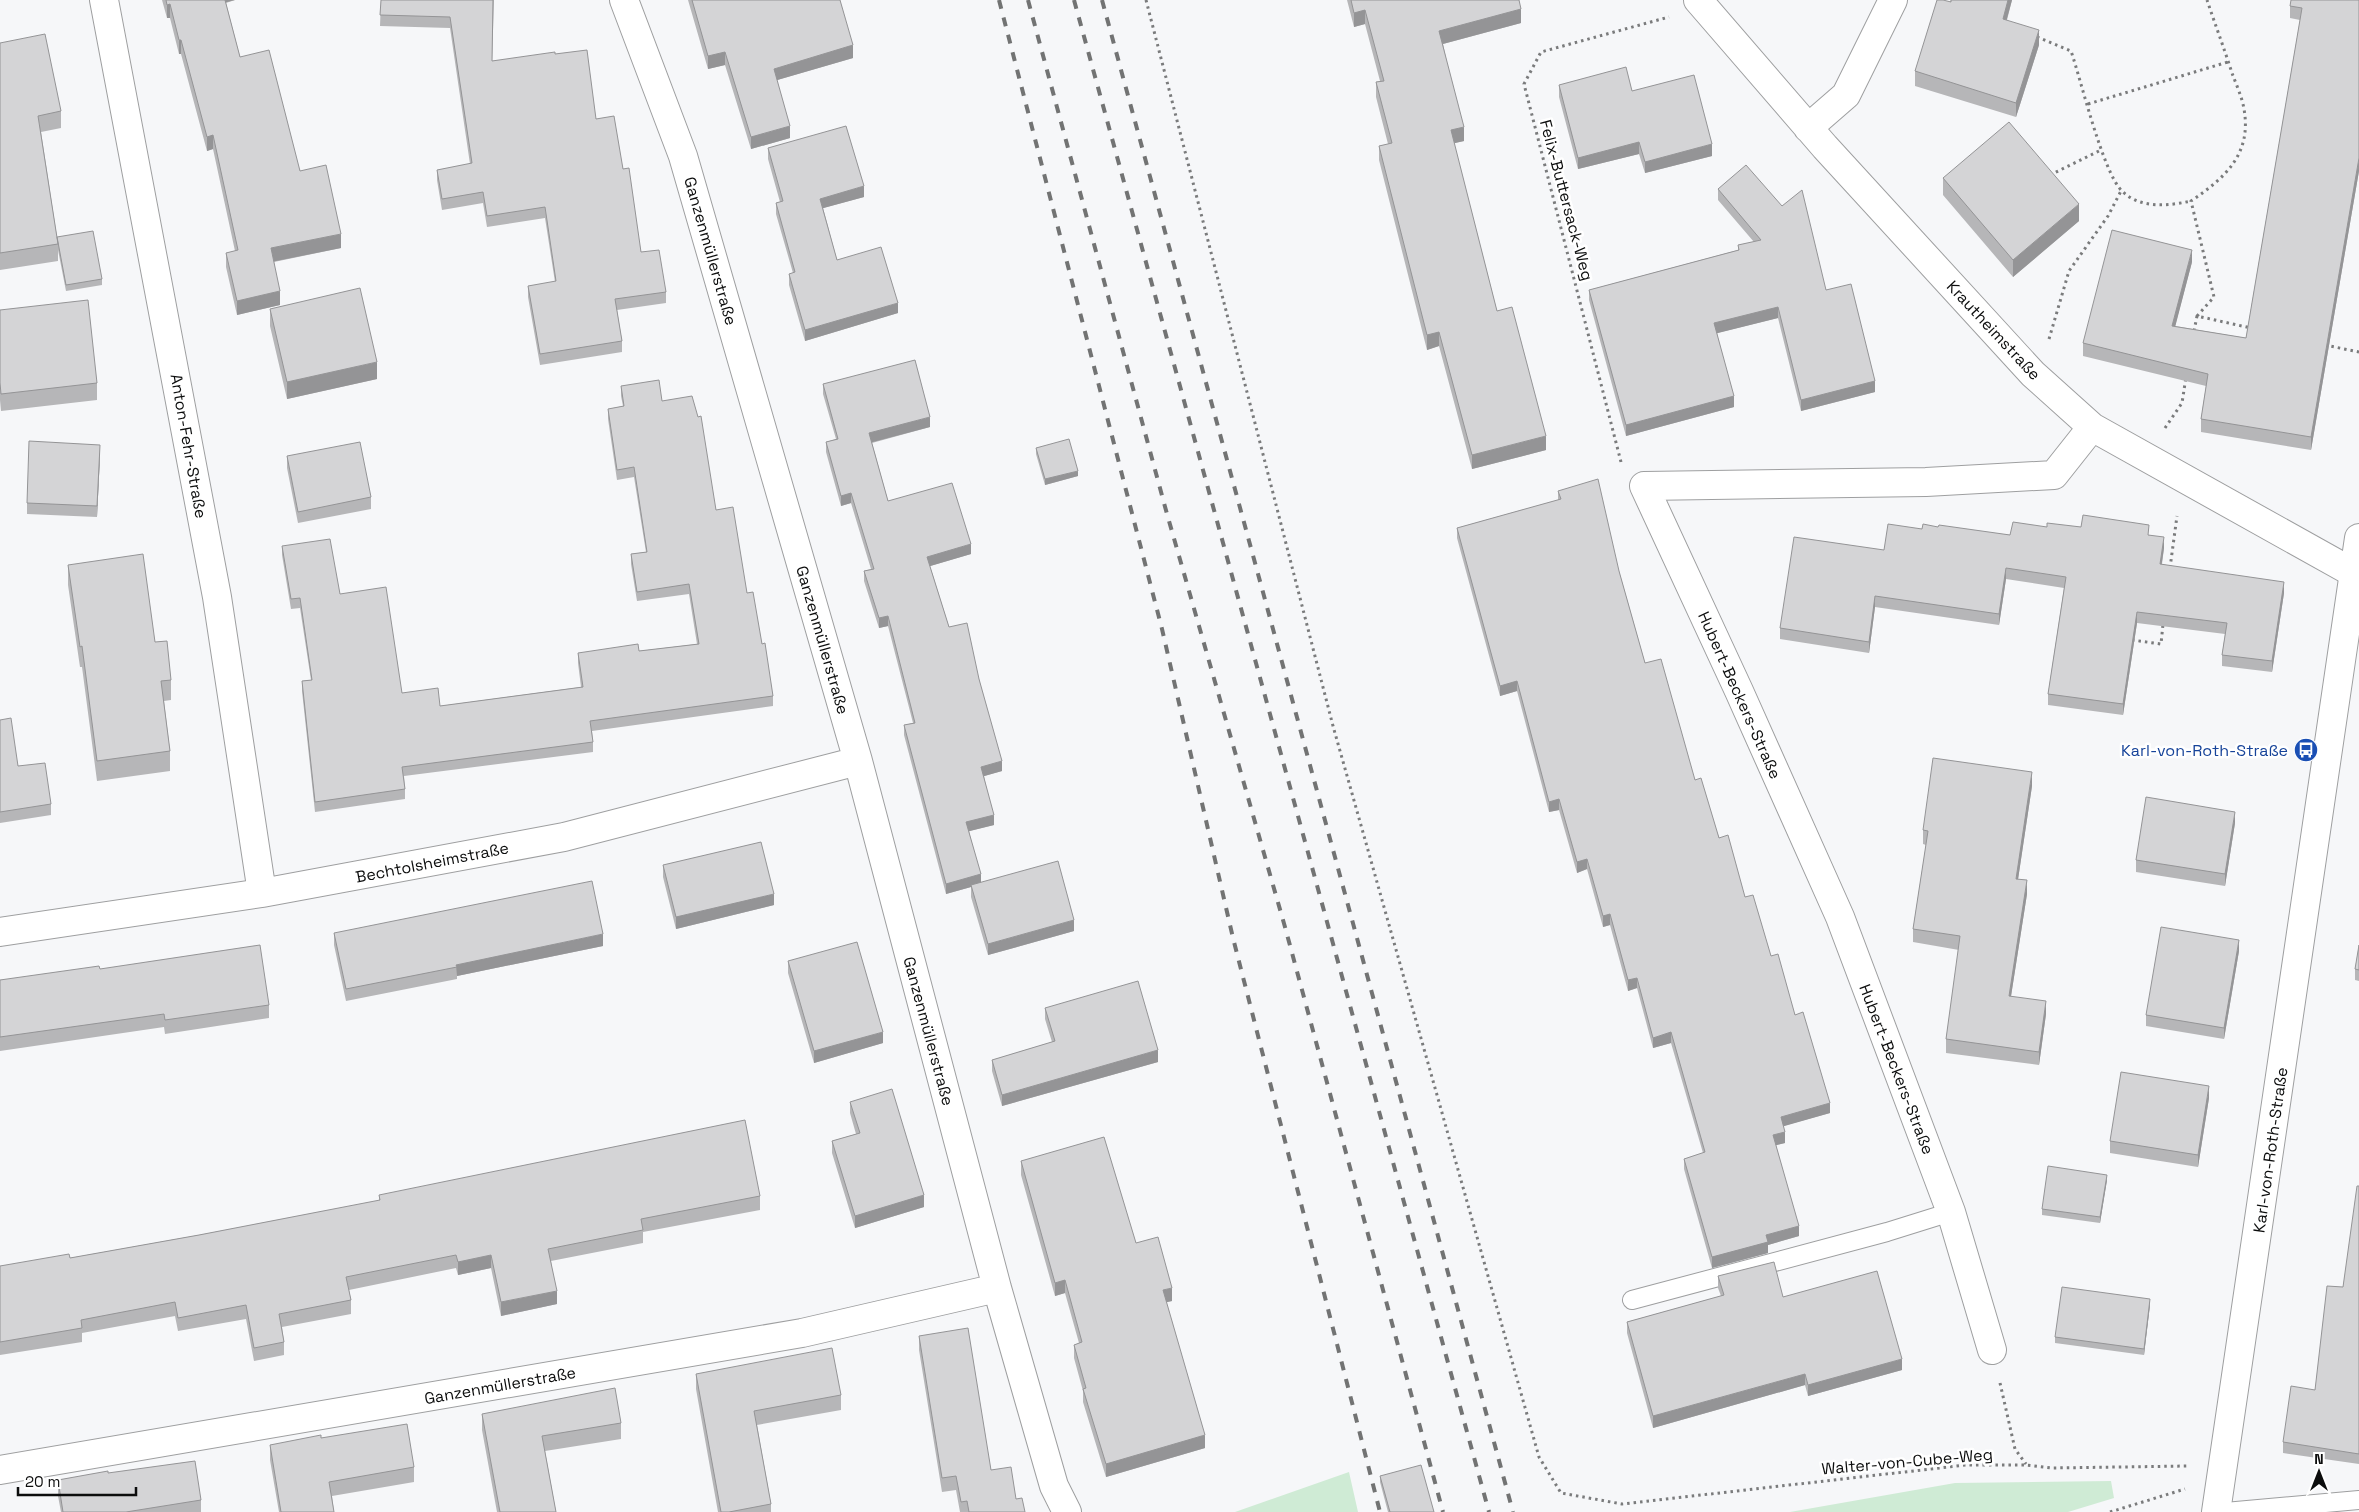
<svg xmlns="http://www.w3.org/2000/svg" width="2359" height="1512" font-family="'Space Grotesk',sans-serif">
<style>
.green{fill:#cfebd5}
.lines{fill:none;stroke-linecap:round;stroke-linejoin:round}
.service-casing{stroke:#9e9fa0;stroke-width:20}
.minor-casing{stroke:#9e9fa0;stroke-width:30}
.tertiary-casing{stroke:#9e9fa0;stroke-width:30}
.path{stroke:#7a7b7c;stroke-width:3;stroke-dasharray:2.5 4;stroke-linecap:butt}
.service{stroke:#fff;stroke-width:18}
.minor{stroke:#fff;stroke-width:28}
.tertiary{stroke:#fff;stroke-width:28}
.rail{stroke:#727373;stroke-width:4;stroke-dasharray:9 9;stroke-linecap:butt}
.wall{fill:#b6b6b8}
.shaded-wall{fill:#949496}
.building{fill:#d4d4d6;stroke:#949496}
.labels{text-anchor:middle;stroke-width:5;stroke-linejoin:round;paint-order:stroke}
.street-label{font-size:16px;fill:#0c0d0d;stroke:#fff}
.transit-label{font-size:16px;fill:#164399;stroke:#fff;text-anchor:end}
</style>
<rect width="100%" height="100%" fill="#f6f7f9"/>
<path class="green" d="M1349 1472 1358 1512H1235Z
M2111 1481 2114 1498 2068 1512H1790L1955 1483Z"/>
<g class="lines">
<g class="service-casing">
<path id="service" d="M1632 1300 1887 1232 1951 1212
M2225 1512 2359 1500"/>
</g>
<g class="minor-casing">
<path id="minor" d="M104 0 217 597 262 893
M624 0 683 156 858 761 997 1288 1054 1486 1067 1512
M1698 0 1825 147 2033 374 2092 427 2359 576
M1808 128 1846 95 1893 0
M0 932 262 893 564 837 858 761
M1992 1350 1951 1212 1840 917 1739 691 1644 486 1926 482 2054 475 2092 427
M0 1470 802 1333 997 1288"/>
</g>
<g class="tertiary-casing">
<path id="tertiary" d="M2216 1512 2359 538"/>
</g>
<path class="path" d="M1146 0 1333 726 1539 1457 1561 1493 1622 1504 1966 1465H2026L2051 1468 2188 1466
M2037 37 2071 51C2081 80 2103 173 2122 191 2140 209 2168 206 2191 201
M2088 104 2228 62
M2050 175 2101 150
M2197 316 2214 297 2191 201C2225 178 2252 154 2244 109 2242 97 2236 84 2232 73 2224 48 2215 24 2207 0
M2194 331 2197 316 2251 328
M2049 339 2069 271 2108 216 2121 191
M2325 345 2359 352
M2165 428 2182 403 2186 377
M1621 462 1524 84 1541 52 1669 17
M2170 568 2177 516
M2132 640 2161 644 2163 624
M2000 1383 2015 1449 2026 1464
M2110 1512 2185 1489"/>
<use href="#service" class="service"/>
<use href="#minor" class="minor"/>
<use href="#tertiary" class="tertiary"/>
<path class="rail" d="M999 0 1162 629 1233 938 1380 1512
M1028 0 1167 514 1285 927 1443 1512
M1074 0 1489 1512
M1102 0 1513 1512"/>
</g>
<path class="wall" d="M162 0H235L226 3 240 57 341 248 274 262 280 305 237 315 226 267V253L235 251 213 149 207 151 181 54H179L170 18H167Z
M381 0H494L492 61 555 54 596 119 623 169 641 252 666 292V303L617 310 622 341V352L540 365 528 297V286L555 282 545 218 487 227 483 203 442 210 437 180V170L470 164 450 28 380 26Z
M688 0H840L853 58 777 80 790 138 751 149 725 65 708 69Z
M1347 0H1519L1521 23 1443 44 1464 141 1454 143 1497 311 1546 450 1472 469 1439 346 1427 350 1379 160V146L1388 144 1376 97V82L1380 81 1365 24 1354 27Z
M1951 0H2012L2007 20 2039 45 2016 117 1915 86V71Z
M2359 0V171L2311 450 2201 432V419L2206 386 2083 356V343L2192 262 2175 326 2246 338 2300 20 2290 18V6Z
M0 43 61 111V128L41 132 57 237 102 279V285L66 291 58 250V261L0 270Z
M1559 85 1632 91 1712 156 1645 173 1639 154 1578 169 1559 97Z
M768 148 864 197 823 208 837 260 898 313 805 341 789 285V274L793 273 776 214V203L780 202 768 159Z
M1943 178 2079 221 2013 277 1943 195Z
M1718 189 1826 290 1875 392 1801 411 1778 318 1717 333 1734 407 1626 436 1589 300V290L1738 250V245L1754 242 1718 200Z
M270 309 377 379 287 399 270 326Z
M0 310 97 383V400L1 411 0 400Z
M823 384 930 427 872 443 888 501 971 554 930 566 949 627 979 679 1002 771 984 776 994 825 969 831 981 882 1074 931 988 955 971 897V887L946 894 904 735V725L913 723 888 626 879 628 864 581V571L871 569 851 503 841 506 826 452V442L836 439 823 394Z
M621 386 662 401 716 510 747 593 762 644 773 696V706L592 731 593 742V752L404 776 405 789V799L315 812 302 691V681L311 680 300 608 291 609 282 555V546L340 594 402 693 440 706 581 687 578 663V653L639 651 697 644 689 594 637 601 631 564V554L646 552 634 477 617 480 608 419V409L623 406 621 396Z
M1036 448 1078 476 1045 485 1036 454Z
M100 456 97 517 27 514V503Z
M287 456 371 497V509L298 523 287 468Z
M1558 491 1619 571 1645 663 1795 1015 1830 1113 1783 1126 1785 1143 1776 1145 1799 1236 1768 1245V1253L1712 1268 1684 1169V1159L1703 1153 1671 1043 1653 1048 1637 988 1628 991 1610 925 1603 927 1587 869 1577 873 1559 810 1549 812 1517 691 1500 696 1457 538V528L1558 500Z
M1938 527 2010 535H2149L2164 548 2162 564 2284 593 2272 672 2222 666V655L2225 634 2137 623 2123 715 2048 705V694L2064 588 2006 579 1999 625 1875 607 1869 653 1780 639V628L1884 550 1922 529Z
M68 565 155 642 171 680V700L164 701 170 751V771L97 781 82 667H80L68 585Z
M0 720 18 766 51 804V815L0 823Z
M2032 786 2018 879 2027 894 2011 996 2046 1014 2039 1065 1946 1053V1039L1959 950 1913 942V929L1926 845 1923 844V830Z
M2235 823 2225 886 2136 872V860Z
M663 865 774 905 676 929 663 877Z
M334 933 603 946 457 976V979L346 1001 334 945Z
M2359 945V981L2355 980V969Z
M2239 951 2224 1039 2146 1026V1015Z
M788 961 883 1043 814 1063 788 973Z
M100 969 269 1005V1018L165 1034 164 1027 0 1051V980Z
M1045 1008 1158 1062 1002 1106 992 1071V1060L1052 1042 1045 1019Z
M2209 1098 2198 1167 2110 1153V1141Z
M850 1102 924 1207 855 1228 832 1153V1141L856 1134 850 1113Z
M1021 1161 1136 1243 1172 1301 1166 1302 1205 1448 1106 1477 1083 1402V1391L1074 1358V1345L1079 1343 1065 1293 1055 1296 1021 1175Z
M2107 1180 2100 1223 2042 1215V1209Z
M2359 1186V1464L2283 1453V1442L2315 1390 2343 1287Z
M379 1195 760 1196V1210L643 1232V1243L551 1261 557 1304 501 1316 491 1268 458 1275 456 1268 349 1290 351 1300V1314L282 1327 284 1342V1355L254 1361 246 1319 178 1331 175 1316 82 1333V1342L0 1355V1266L70 1258 199 1235 379 1201Z
M1718 1276 1783 1297 1902 1370 1808 1396 1805 1385 1653 1428 1627 1333V1322L1721 1296 1718 1288Z
M2150 1305 2144 1355 2055 1343V1337Z
M919 1336 991 1470 1016 1499 1025 1512H960L956 1490 942 1492 919 1350Z
M696 1374 841 1395V1410L757 1425 771 1504V1512H718L696 1389Z
M482 1414 621 1423V1439L545 1451 556 1512H497L482 1430Z
M321 1438 414 1467V1482L332 1496 334 1512H279L270 1460V1445Z
M108 1473 201 1500V1512H61L58 1496V1480Z
M1380 1476 1434 1512H1388L1380 1482Z"/>
<path class="shaded-wall" d="M223 0H235L223 3Z
M2008 0H2012L2003 33V19Z
M170 4V18H167V5Z
M1521 9V23L1439 45V31Z
M1365 10V24L1354 27V13Z
M2039 30V45L2016 117V103Z
M179 40H181V54H179Z
M853 45V58L774 81V69Z
M725 52V65L708 69V56Z
M790 126V138L751 149V137Z
M1464 127V141L1451 144V130Z
M213 135V149L207 151V137Z
M1639 142V154L1578 169V158Z
M1712 144V156L1645 173V162Z
M2359 158V171L2311 450V437Z
M864 186V197L820 209V199Z
M2079 204V221L2013 277V260Z
M341 234V248L271 262V248Z
M2192 250V262L2172 339V326Z
M280 291V305L237 315V301Z
M898 303V313L805 341V330Z
M1778 307V318L1714 334V323Z
M1439 332V346L1427 350V335Z
M377 362V379L287 399V382Z
M1875 381V392L1801 411V400Z
M1734 396V407L1626 436V425Z
M930 417V427L869 443V433Z
M1546 436V450L1472 469V455Z
M100 445V456L97 517V506Z
M1078 471V476L1045 485V479Z
M851 493V503L841 506V496Z
M2164 537V548L2160 575V564Z
M971 544V554L927 567V557Z
M2006 568V579L1999 625V614Z
M2284 582V593L2272 672V661Z
M1875 596V607L1869 653V642Z
M2137 612V623L2123 715V704Z
M888 616V626L879 628V618Z
M1517 681V691L1500 696V686Z
M1002 761V771L981 777V767Z
M2032 772V786L2016 893V879Z
M1559 799V810L1549 812V802Z
M2235 812V823L2225 886V874Z
M994 815V825L966 832V822Z
M1587 859V869L1577 873V862Z
M981 874V884L971 885V887L946 894V884Z
M2027 880V894L2009 1009V996Z
M774 894V905L676 929V917Z
M1610 914V925L1603 927V916Z
M1074 920V931L988 955V944Z
M603 934V946L457 976 456 965Z
M2239 940V951L2224 1039V1028Z
M1637 978V988L1628 991V980Z
M2046 1001V1014L2039 1065V1052Z
M883 1032V1043L814 1063V1051Z
M1671 1032V1043L1653 1048V1038Z
M1158 1050V1062L1002 1106V1095Z
M2209 1086V1098L2198 1167V1155Z
M1830 1103V1113L1781 1127V1117Z
M1785 1132V1143L1773 1146V1135Z
M2107 1175V1180L2100 1223V1217Z
M924 1195V1207L855 1228V1216Z
M1799 1226V1236L1768 1245V1253L1712 1268V1257L1766 1235Z
M491 1255V1268L458 1275V1262Z
M1065 1280V1293L1055 1296V1283Z
M1172 1288V1301L1163 1303V1290Z
M557 1291V1304L501 1316V1302Z
M2150 1299V1305L2144 1355V1349Z
M1902 1359V1370L1808 1396V1385Z
M1805 1374V1385L1653 1428V1416Z
M1205 1435V1448L1106 1477V1464Z"/>
<path class="building" d="M166 0H225L240 57 269 50 300 171 326 165 341 234 271 248 280 291 237 301 226 253 238 250 213 135 207 137 181 40H179L170 4 167 5Z
M381 0H493L492 61 555 52V54L587 50 596 119 614 116 623 169 629 168 641 252 659 250 666 292 615 299 622 341 540 354 528 286 556 281 545 207 487 216 483 192 442 199 437 170 472 163 450 17 380 15Z
M692 0H840L853 45 774 69 790 126 751 137 725 52 708 56Z
M1351 0H1519L1521 9 1439 31 1464 127 1451 130 1497 311 1512 307 1546 436 1472 455 1439 332 1427 335 1379 146 1392 143 1376 82 1384 81 1365 10 1354 13Z
M1937 0H1943L1951 2V0H2008L2003 19 2039 30 2016 103 1915 71Z
M2291 0H2359V158L2311 437 2201 419 2208 374 2083 343 2112 230 2192 250 2172 326 2246 338 2302 8 2290 6Z
M45 34 61 111 38 116 58 244 0 253V43Z
M1626 67 1632 91 1694 75 1712 144 1645 162 1639 142 1578 158 1559 85Z
M2009 122 2079 204 2013 260 1943 178Z
M846 126 864 186 820 199 837 260 881 247 898 303 805 330 789 274 795 272 776 203 783 201 768 148Z
M1746 165 1782 206 1802 190 1826 290 1851 284 1875 381 1801 400 1778 307 1714 323 1734 396 1626 425 1589 290 1739 250 1738 245 1761 240 1718 189Z
M93 231 102 279 66 285 57 237Z
M360 288 377 362 287 382 270 309Z
M88 300 97 383 1 394 0 383V310Z
M915 360 930 417 869 433 888 501 952 483 971 544 927 557 949 627 967 623 979 679 1002 761 981 767 994 815 966 822 981 874 946 884 904 725 915 723 888 616 879 618 864 571 874 569 851 493 841 496 826 442 838 439 823 384Z
M659 380 662 401 692 396 698 417 701 416 716 510 733 507 747 593 753 592 762 644 765 643 773 696 590 721 593 742 402 767 405 789 315 802 302 681 312 680 300 598 291 599 282 546 330 539 340 594 386 587 402 693 438 688 440 706 583 687 578 653 638 644 639 651 699 644 689 584 637 592 631 554 647 552 634 467 617 470 608 409 624 406 621 386Z
M1069 439 1078 471 1045 479 1036 448Z
M29 441 100 445 97 506 27 503Z
M360 442 371 497 298 512 287 456Z
M1598 479 1619 571 1645 663 1661 659 1695 780 1701 778 1719 838 1728 835 1745 897 1753 895 1771 956 1778 954 1795 1015 1803 1012 1830 1103 1781 1117 1785 1132 1773 1135 1799 1226 1766 1235 1768 1242 1712 1257 1684 1159 1705 1152 1671 1032 1653 1038 1637 978 1628 980 1610 914 1603 916 1587 859 1577 862 1559 799 1549 802 1517 681 1500 686 1457 528 1561 499 1558 491Z
M2083 515 2149 525 2148 535 2164 537 2160 564 2284 582 2272 661 2222 655 2227 623 2137 612 2123 704 2048 694 2066 577 2006 568 1999 614 1875 596 1869 642 1780 628 1794 537 1884 550 1888 524 1922 529 1923 524 1938 527 1939 525 2010 535 2013 522 2047 527V523L2081 527Z
M143 554 155 642 167 641 171 680 161 681 170 751 97 761 82 646 80 647 68 565Z
M11 718 18 766 45 763 51 804 0 812V720Z
M1933 758 2032 772 2016 879 2027 880 2009 996 2046 1001 2039 1052 1946 1039 1960 936 1913 929 1928 831 1923 830Z
M2146 797 2235 812 2225 874 2136 860Z
M761 842 774 894 676 917 663 865Z
M1058 861 1074 920 988 944 971 885Z
M592 881 603 934 456 965 457 967 346 989 334 933Z
M2161 927 2239 940 2224 1028 2146 1015Z
M857 942 883 1032 814 1051 788 961Z
M260 945 269 1005 165 1020 164 1014 0 1037V980L99 966 100 969Z
M2359 945V970L2355 969Z
M1138 981 1158 1050 1002 1095 992 1060 1055 1041 1045 1008Z
M2121 1072 2209 1086 2198 1155 2110 1141Z
M892 1089 924 1195 855 1216 832 1141 860 1133 850 1102Z
M745 1120 760 1196 641 1219 643 1230 548 1249 557 1291 501 1302 491 1255 458 1262 456 1255 346 1277 351 1300 279 1314 284 1342 254 1348 246 1305 178 1318 175 1302 81 1320 82 1328 0 1342V1266L69 1254 70 1258 199 1235 380 1200 379 1195Z
M1104 1137 1136 1243 1158 1237 1172 1288 1163 1290 1205 1435 1106 1464 1083 1389 1086 1388 1074 1345 1082 1342 1065 1280 1055 1283 1021 1161Z
M2048 1166 2107 1175 2100 1217 2042 1209Z
M2357 1186H2359V1454L2283 1442 2291 1386 2315 1390 2327 1286 2343 1287Z
M1774 1262 1783 1297 1877 1271 1902 1359 1808 1385 1805 1374 1653 1416 1627 1322 1724 1295 1718 1276Z
M2062 1287 2150 1299 2144 1349 2055 1337Z
M968 1328 991 1470 1011 1467 1016 1499 1022 1498 1025 1512H969L967 1501 961 1502 956 1476 942 1478 919 1336Z
M832 1348 841 1395 754 1411 771 1504 729 1512H721L696 1374Z
M615 1388 621 1423 542 1436 556 1512H500L482 1414Z
M407 1424 414 1467 329 1482 334 1512H281L270 1445 321 1435V1438Z
M195 1461 201 1500 126 1512H63L58 1480 108 1471V1473Z
M1421 1465 1434 1512H1390L1380 1476Z"/>
<defs>
<g id="bus-disc" transform="scale(1.25)"><circle r="9.5" fill="#1a4fb4" stroke="#fff"/><path d="M-5-6H5V4H4V6H2V4H-2V6H-4V4H-5ZM-3.5-4V0h7V-4ZM-3.5 1.2v1.5H-2V1.2ZM2 1.2v1.5H3.5V1.2Z" fill="#fff"/></g>
</defs>
<g fill-rule="evenodd">
<use href="#bus-disc" x="2306" y="750"/>
</g>
<g class="labels">
<g class="street-label">
<text transform="translate(1567 200) rotate(75)" y="6">Felix-Buttersack-Weg</text>
<text transform="translate(711 251) rotate(74)" y="6">Ganzenmüllerstraße</text>
<text transform="translate(1994 330) rotate(47)" y="6">Krautheimstraße</text>
<text transform="translate(189 446) rotate(80)" y="6">Anton-Fehr-Straße</text>
<text transform="translate(823 640) rotate(74)" y="6">Ganzenmüllerstraße</text>
<text transform="translate(1740 695) rotate(66)" y="6">Hubert-Beckers-Straße</text>
<text transform="translate(432 862) rotate(-11)" y="6">Bechtolsheimstraße</text>
<text transform="translate(929 1031) rotate(75)" y="6">Ganzenmüllerstraße</text>
<text transform="translate(1897 1069) rotate(69)" y="6">Hubert-Beckers-Straße</text>
<text transform="translate(2270 1150) rotate(-82)" y="6">Karl-von-Roth-Straße</text>
<text transform="translate(500 1385) rotate(-10)" y="6">Ganzenmüllerstraße</text>
<text transform="translate(1907 1461) rotate(-5)" y="6">Walter-von-Cube-Weg</text>
</g>
<g class="transit-label">
<text x="2288" y="756">Karl-von-Roth-Straße</text>
</g>
</g>
<g transform="translate(2319 1472)" stroke="#ffffff" stroke-width="4" paint-order="stroke">
<path d="M0-4L9 19L0 12L-9 19Z" fill="#0c0d0d"/>
<text y="-8" font-size="14" font-weight="bold" text-anchor="middle" fill="#0c0d0d">N</text>
</g>
<path d="M18 1487v8h118v-8" fill="none" stroke="#0c0d0d" stroke-width="2.5"/>
<text x="25" y="1487" font-size="15" fill="#0c0d0d" stroke="#ffffff" stroke-width="4" paint-order="stroke">20 m</text>
</svg>
